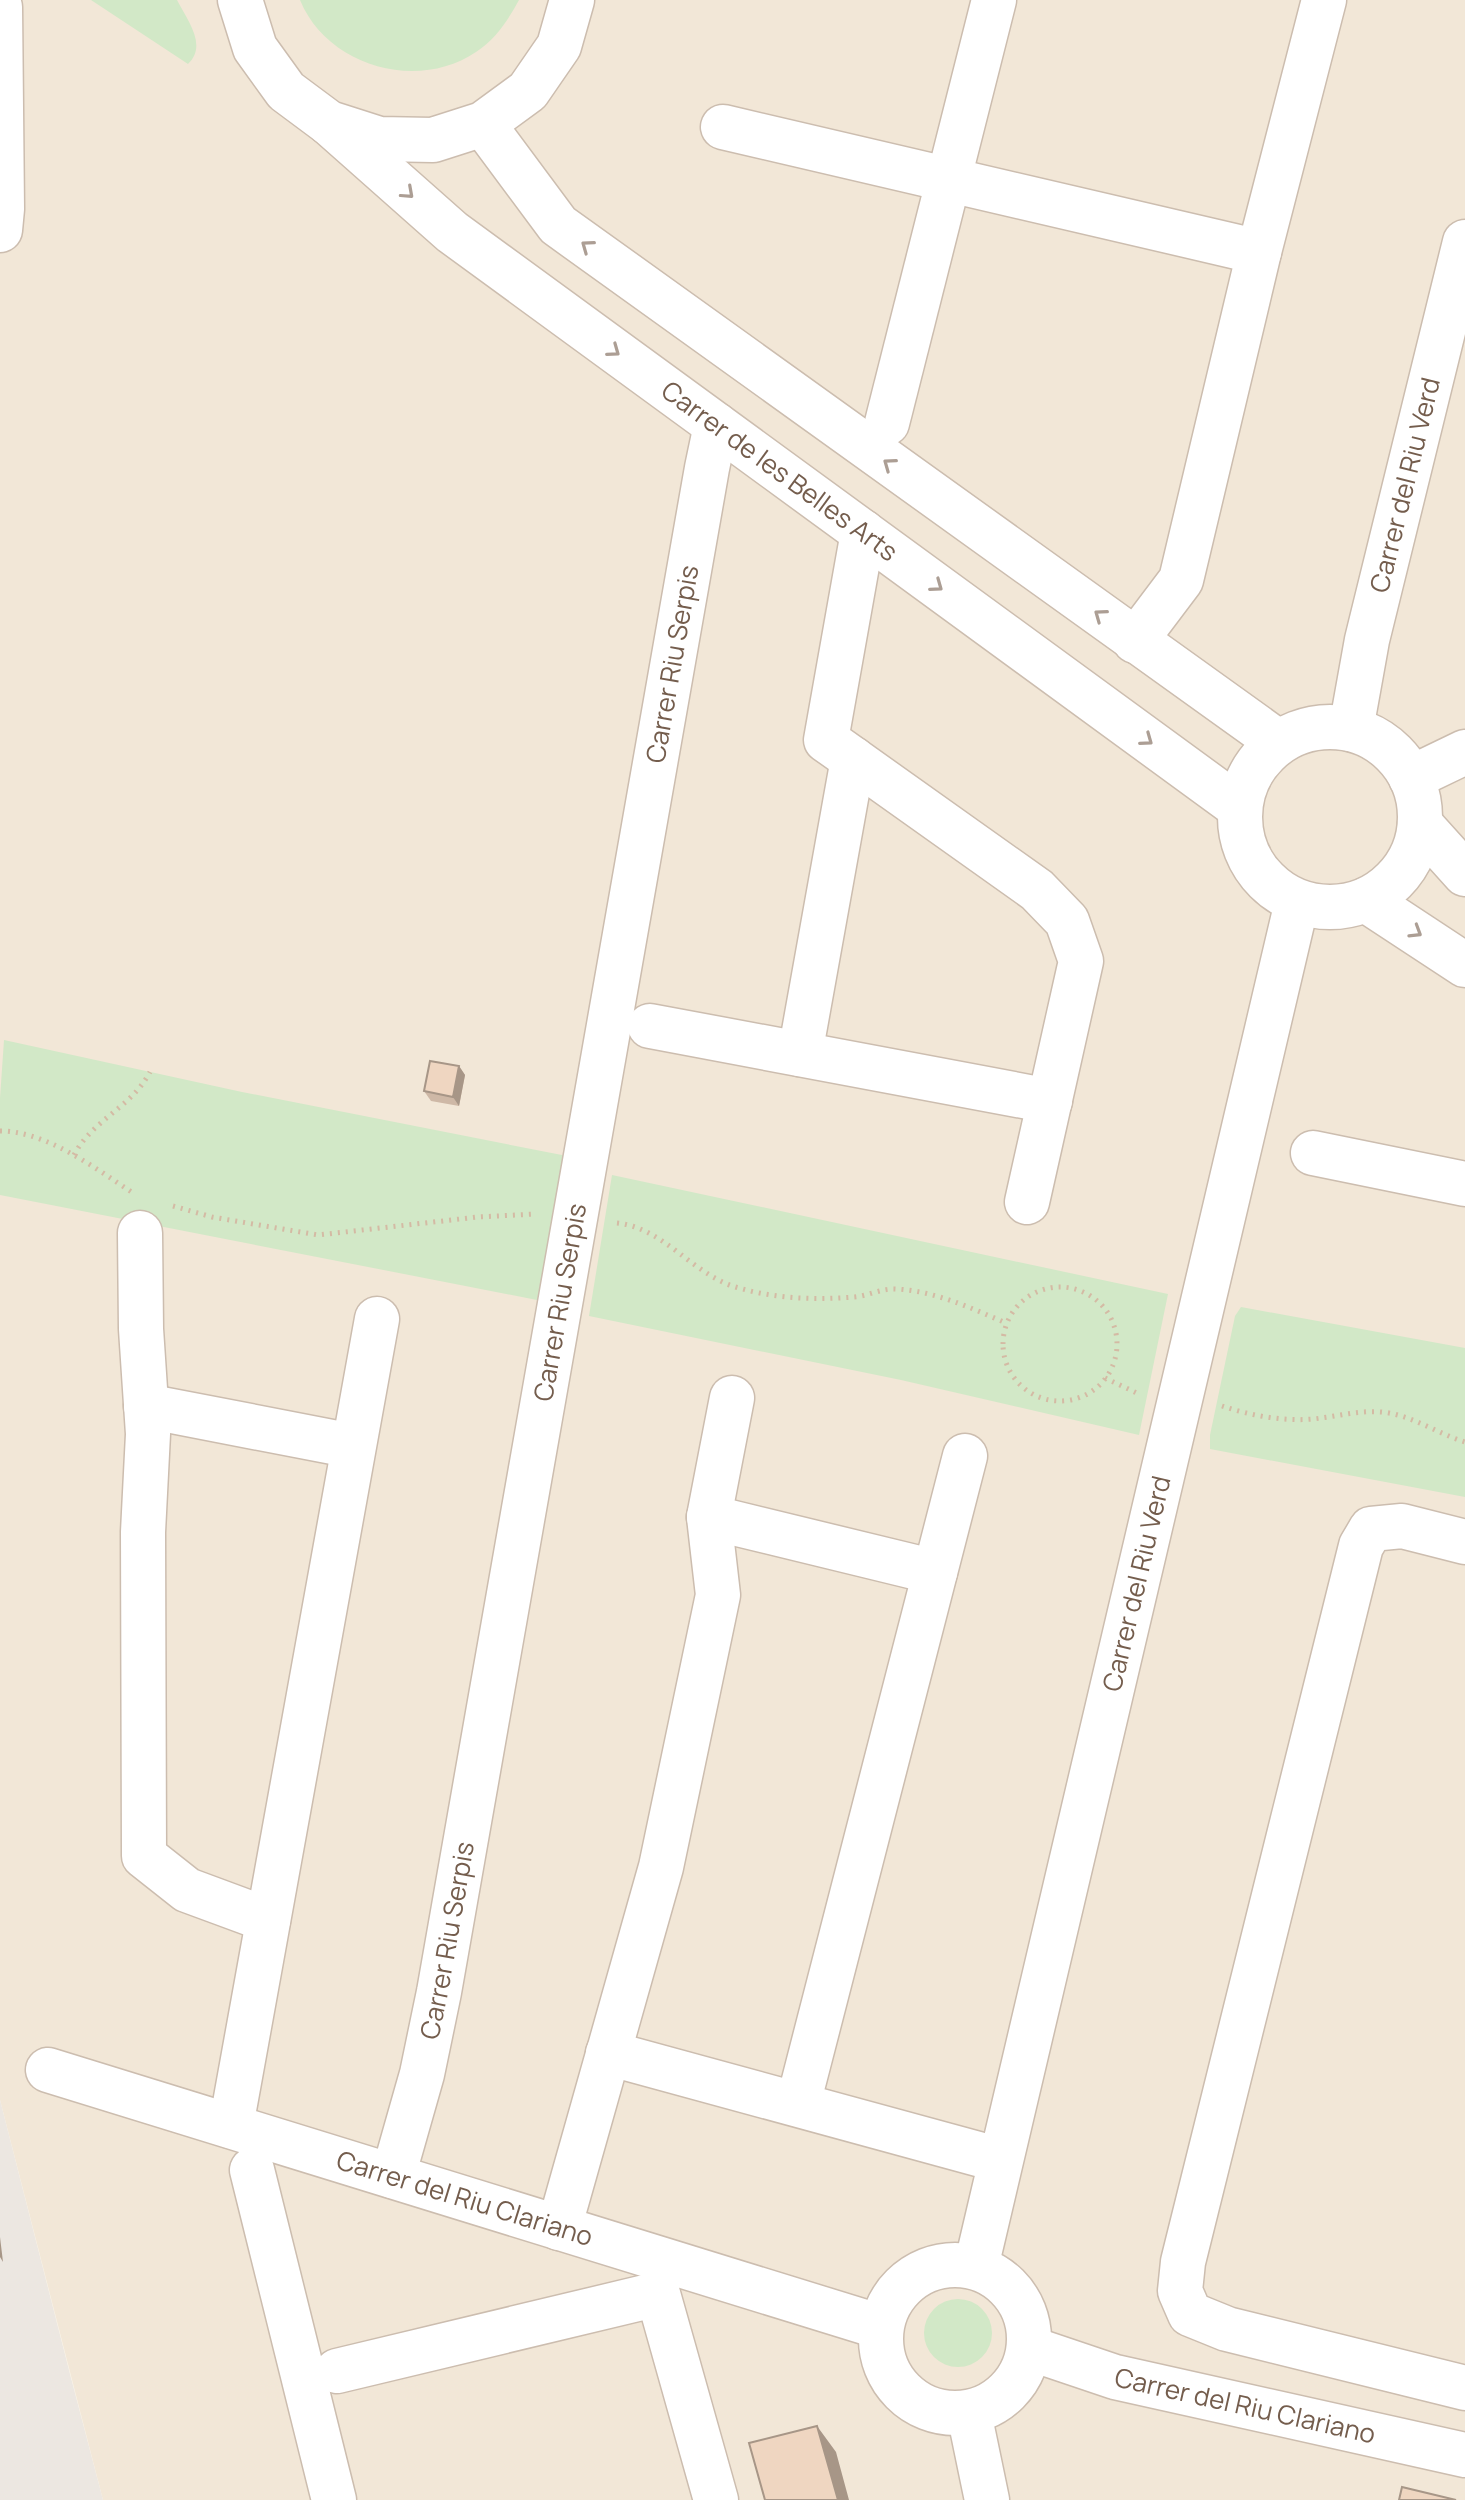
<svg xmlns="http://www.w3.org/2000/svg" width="1465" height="2500" font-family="Manrope,sans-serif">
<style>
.residential{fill:#f2e7d7}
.industrial{fill:#ece7e1}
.green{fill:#d2e8c7}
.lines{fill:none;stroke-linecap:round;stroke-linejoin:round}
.minor-casing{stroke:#ccbdaf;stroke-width:47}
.path{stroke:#d4baa4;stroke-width:5;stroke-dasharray:2 6;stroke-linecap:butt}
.minor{stroke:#fff;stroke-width:44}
.wall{fill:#ceb8a6}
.shaded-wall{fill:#a79687}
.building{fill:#efd6c1;stroke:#a79687;stroke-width:2}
.oneway{stroke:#ac9e94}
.labels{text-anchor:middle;stroke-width:8;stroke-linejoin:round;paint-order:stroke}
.street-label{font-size:26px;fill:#745d4d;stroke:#fef9ee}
</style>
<rect width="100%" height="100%" fill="#fbf5e8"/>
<path class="residential" d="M0 0H1465V2500H103L0 2100Z"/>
<path class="industrial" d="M0 2100 71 2378 103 2500H0Z"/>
<path class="green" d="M91 0H177C187 20 208 45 188 64Z
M300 0H519C508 20 496 39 476 52 417 92 327 66 300 0Z
M4 1040 242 1092 567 1156 537 1300 0 1195V1098Z
M612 1175 1168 1294 1139 1435 901 1380 589 1316Z
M1241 1307 1465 1348V1497L1210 1449V1435L1235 1316Z
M924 2333a34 34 0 1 1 68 0a34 34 0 1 1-68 0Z"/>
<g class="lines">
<g class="minor-casing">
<g id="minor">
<path d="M240 0 255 48 286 91 329 123 379 139 433 140 483 124 528 91 559 46 572 0"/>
<path d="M0 7 2 209 0 230"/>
<path id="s1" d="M329 123 452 232 1239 807"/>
<path d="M483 124 558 225 1278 742"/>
<path d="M723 127 1259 252"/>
<path d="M887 423 994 0"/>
<path d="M863 532 826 740 1037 890 1067 921 1081 961 1027 1202"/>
<path d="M1135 641 1181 580 1259 252 1324 0"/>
<circle cx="1330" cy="817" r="90"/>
<path id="s2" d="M1351 729 1367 640 1465 242"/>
<path d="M1411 778 1465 752"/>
<path d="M1420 824 1465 874"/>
<path d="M1366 900 1465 965"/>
<path d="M650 1026 1050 1101"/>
<path d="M800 1054 853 759"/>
<path d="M1313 1153 1465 1184"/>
<path d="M140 1233 141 1329 148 1434 143 1532 144 1856 187 1890 268 1920"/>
<path d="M146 1406 353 1446"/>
<path d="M709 1517 935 1572"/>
<path d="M1465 1542 1402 1526 1371 1529 1361 1546 1183 2262 1180 2291 1190 2314 1227 2329 1465 2388"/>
<path d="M608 2053 1000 2160"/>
<path id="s3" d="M48 2070 881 2327"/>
<path d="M798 2104 965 1456"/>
<path d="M231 2126 377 1319"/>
<path d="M252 2170 334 2500"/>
<path id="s4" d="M393 2176 422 2074 439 1992 707 468 716 425"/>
<path d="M559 2228 661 1867 718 1595 709 1517 732 1398"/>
<circle cx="955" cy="2339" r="74"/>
<path id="s5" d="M976 2267 1297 902"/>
<path id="s6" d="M1029 2348 1115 2377 1465 2455"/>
<path d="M337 2371 658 2294 716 2500"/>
<path d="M969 2413 987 2500"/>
</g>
</g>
<path class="path" d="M0 1131C46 1131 95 1168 133 1193
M74 1155C93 1119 131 1108 150 1072
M173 1206 212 1217 318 1235 478 1217 535 1214
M617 1223C665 1228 693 1276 739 1288 777 1299 815 1300 854 1297 868 1296 882 1288 896 1289 935 1291 971 1308 1006 1323
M1003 1344a57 57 0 1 1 114 0a57 57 0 1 1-114 0Z
M1105 1378 1141 1395
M1222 1406C1252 1416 1289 1423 1321 1418 1344 1415 1366 1409 1389 1413 1416 1418 1439 1434 1465 1442"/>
<use href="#minor" class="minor"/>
</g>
<path class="wall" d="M459 1066 465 1075 459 1106 431 1101 424 1091Z"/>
<path class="shaded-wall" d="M459 1066 465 1075 459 1106 453 1097Z
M0 2237 3 2262 0 2257Z
M817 2426 836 2452 849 2500H838Z"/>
<path class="building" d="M430 1061 459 1066 453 1097 424 1091Z
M817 2426 838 2500H765L749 2443Z
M1402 2487 1456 2500H1399Z"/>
<defs><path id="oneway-chevron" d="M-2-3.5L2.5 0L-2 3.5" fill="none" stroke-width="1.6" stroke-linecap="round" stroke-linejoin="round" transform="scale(2)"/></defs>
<g class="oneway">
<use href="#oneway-chevron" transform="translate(408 193) rotate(42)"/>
<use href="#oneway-chevron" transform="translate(587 246) rotate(-144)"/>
<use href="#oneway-chevron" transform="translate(614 351) rotate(36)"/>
<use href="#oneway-chevron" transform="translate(889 464) rotate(-144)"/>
<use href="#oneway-chevron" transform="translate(937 586) rotate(36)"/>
<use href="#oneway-chevron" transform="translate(1100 615) rotate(-144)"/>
<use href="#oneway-chevron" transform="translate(1147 740) rotate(36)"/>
<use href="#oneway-chevron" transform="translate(1416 932) rotate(32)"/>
</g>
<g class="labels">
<g class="street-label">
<text dy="9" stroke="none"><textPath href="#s1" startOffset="570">Carrer de les Belles Arts</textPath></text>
<text dy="9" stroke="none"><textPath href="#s2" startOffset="250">Carrer del Riu Verd</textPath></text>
<text dy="9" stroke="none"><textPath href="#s4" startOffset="1538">Carrer Riu Serpis</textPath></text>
<text dy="9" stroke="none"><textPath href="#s4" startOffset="890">Carrer Riu Serpis</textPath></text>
<text dy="9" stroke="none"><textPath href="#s5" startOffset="702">Carrer del Riu Verd</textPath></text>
<text dy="9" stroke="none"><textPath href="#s4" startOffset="242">Carrer Riu Serpis</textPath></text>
<text dy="9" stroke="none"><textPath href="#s3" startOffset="436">Carrer del Riu Clariano</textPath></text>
<text dy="9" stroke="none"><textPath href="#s6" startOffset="224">Carrer del Riu Clariano</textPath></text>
</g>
</g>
</svg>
